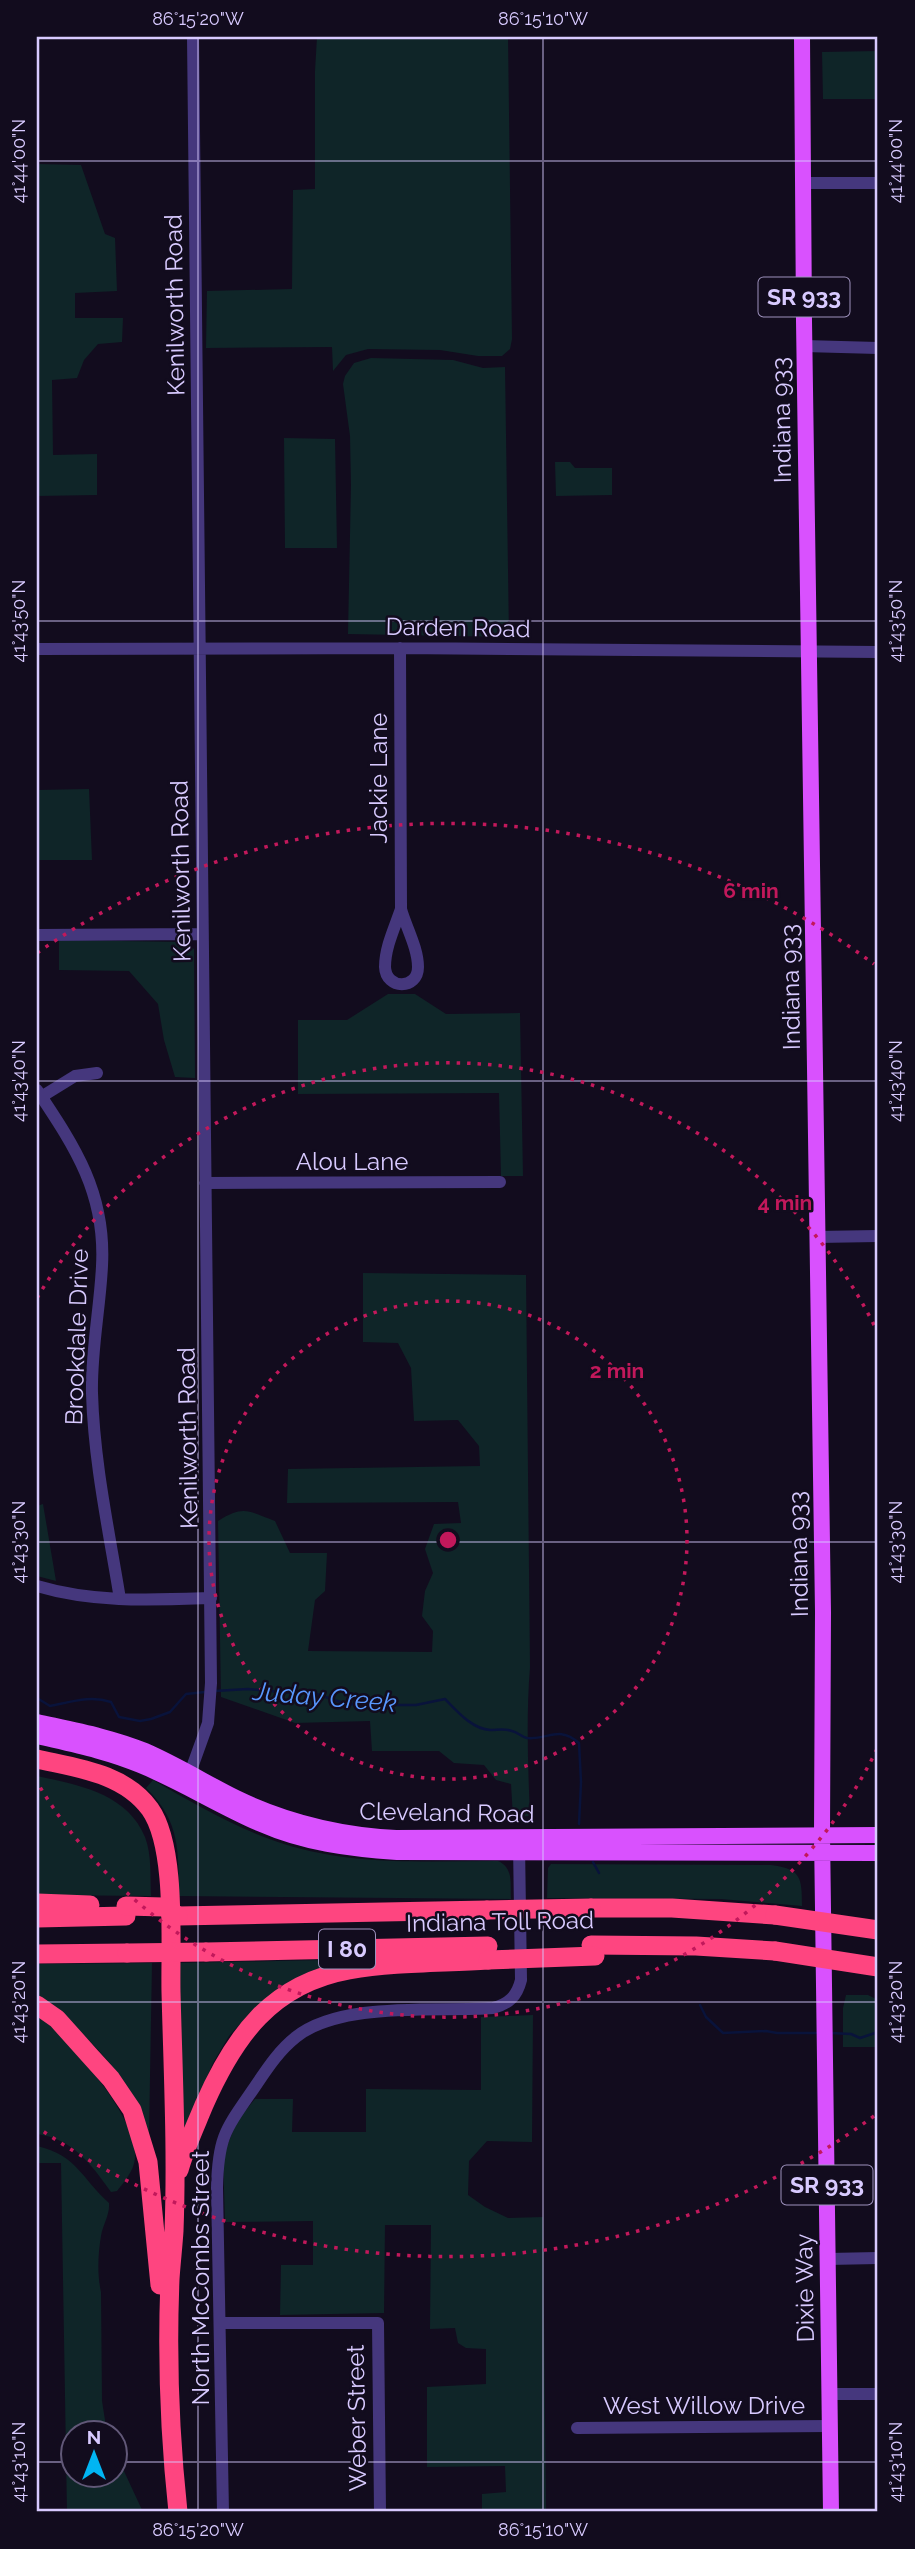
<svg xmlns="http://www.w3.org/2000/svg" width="915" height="2549" font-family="Raleway,sans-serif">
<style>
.green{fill:#0f2528}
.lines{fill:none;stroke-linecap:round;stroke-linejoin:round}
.stream{stroke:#09133b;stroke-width:2.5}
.minor{stroke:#45377d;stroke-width:12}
.major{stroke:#d951fe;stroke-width:16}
.highway{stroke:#fe4580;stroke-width:19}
.highway-bridge{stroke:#fe4580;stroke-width:19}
.ticks{fill:none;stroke:#d8caff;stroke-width:2;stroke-opacity:0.45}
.ring{fill:none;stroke:#c2185b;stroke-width:3.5;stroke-dasharray:3.5 7}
.labels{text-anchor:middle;stroke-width:5;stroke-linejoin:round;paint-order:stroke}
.shield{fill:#120c1e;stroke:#9d91bc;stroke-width:2}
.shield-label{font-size:23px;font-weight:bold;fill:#d8caff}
.street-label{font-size:24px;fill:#d8caff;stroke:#120c1e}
.water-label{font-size:26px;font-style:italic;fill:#5897fe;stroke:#120c1e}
.centre{fill:#c2185b;stroke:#120c1e;stroke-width:3.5}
.ring-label{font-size:21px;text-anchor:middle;font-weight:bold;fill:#c2185b;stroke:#120c1e;stroke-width:5;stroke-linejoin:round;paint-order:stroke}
.neatline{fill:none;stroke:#d8caff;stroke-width:2.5}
.ticks-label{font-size:18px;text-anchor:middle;fill:#d8caff}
</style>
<rect width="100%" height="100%" fill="#120c1e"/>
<path class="green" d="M317 37H508L512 339 510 349 502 356H478L440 350 368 349 346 355 333 371 332 347 206 348 207 291 292 289 293 190 315 189V71Z
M878 51V99H823L822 52Z
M37 164 81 165 105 234 115 238 117 291 75 293V318H123L122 342 98 344 84 360 77 378 52 380 53 455 97 454V495L37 496Z
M371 358 453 360 483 368 505 367 509 637 348 634 351 485 350 436 343 384 345 376 354 363Z
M284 438 335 439 337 548H285Z
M555 462H570L575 468H612V495L556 496Z
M89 789 92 860H37V790Z
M59 940 184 942 194 949 195 1078 175 1077 164 1040 158 1004 129 971 59 970Z
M388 994H415L446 1014 520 1013 523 1176H501L499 1093 298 1094V1020H347Z
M363 1273 526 1275 530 1667C526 1717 528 1767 530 1816L513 1817 511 1784 496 1780 484 1765 454 1763 439 1751H372L370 1721 295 1723 221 1697 218 1521C244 1505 248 1511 275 1521L290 1553H327L325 1591 315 1600 308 1651 432 1652 433 1631 422 1616 425 1591 433 1573 425 1549 434 1524 461 1523 458 1502 287 1503 288 1469 480 1466 479 1446 458 1420 414 1421 411 1368 398 1343 363 1342Z
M43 1504 56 1581 37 1576V1506Z
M37 1776C78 1785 127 1793 145 1837 152 1855 150 1877 151 1896L37 1895Z
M153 1780C195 1804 237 1829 284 1844 353 1866 427 1861 498 1861 514 1868 510 1884 511 1899L179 1896C178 1851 181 1822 146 1788Z
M551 1864 771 1865C801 1869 802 1877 802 1906L721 1899 547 1898 548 1868Z
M368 1959 249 2014 229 2036 213 2063 180 2141 178 1963Z
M152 1963 149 2134C143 2119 138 2103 129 2089 114 2064 62 2009 37 1995V1964Z
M846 1995H868L878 2000V2047H843V2008Z
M37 2014C68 2038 139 2118 135 2158 134 2171 124 2182 117 2191L111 2192C91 2164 73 2139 37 2134Z
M533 2015 532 2142 487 2141 469 2161 468 2195 485 2207 508 2218 543 2217 546 2512H482V2494L506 2492 505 2466 427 2467V2387L486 2384V2349L466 2348 458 2343 455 2328 430 2329 431 2225H385L384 2313 280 2315 281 2265H313V2221L225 2222 223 2156 237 2121 255 2099H293L292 2132H366V2089L481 2090V2017Z
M37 2146C78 2156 81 2178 109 2203 110 2215 103 2224 101 2236 98 2254 97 2274 101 2292L102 2401 107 2433 74 2434V2476H116V2454L143 2512H67L61 2163H37Z"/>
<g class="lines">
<path class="stream" d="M215 1691 248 1689 292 1693 311 1692 346 1704 367 1705H416L445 1699C457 1711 472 1729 490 1730 498 1730 504 1728 512 1731 517 1732 522 1737 527 1738 549 1740 558 1725 579 1743L581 1782 579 1824
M37 1698 50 1706C71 1702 90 1695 111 1702L119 1717 140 1721 151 1719 170 1712 186 1694 205 1692
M593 1862 599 1873
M700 2005 706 2017 723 2033 766 2031 777 2033H817
M831 2033 851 2034 860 2038 878 2032"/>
<path class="minor" d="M804 183H878
M804 346 878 348
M400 648 401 909C395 927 385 947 385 967 386 990 418 990 418 967 418 948 406 927 401 909
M37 649 400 648 878 652
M37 935 202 934
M37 1090C75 1147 106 1193 102 1266 100 1308 91 1351 92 1393 94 1463 109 1531 120 1599
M41 1097 75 1076 97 1073
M205 1183 500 1182
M817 1237 878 1236
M37 1586C94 1603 152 1600 211 1598
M190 1773 208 1723 211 1683 193 37
M828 2259 878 2258
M220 2323H378L380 2512
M829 2394H878
M577 2428 830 2426
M223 2512 217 2188C218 2138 225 2130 252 2091 265 2072 277 2052 296 2037 341 2001 436 2012 493 2008 509 2004 517 1996 521 1980L519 1844"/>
<path class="major" d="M802 37 804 321 823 1612 822 1834 831 2512
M37 1722C73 1730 111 1737 145 1751 177 1765 206 1783 236 1798 288 1823 339 1835 396 1838L878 1835
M37 1736C71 1744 107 1751 140 1765 182 1782 219 1806 261 1824 304 1843 350 1849 397 1852L878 1853"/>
<path class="highway" d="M37 1759C77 1768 124 1773 150 1809 177 1847 170 1944 171 1992 173 2071 177 2151 174 2231 173 2247 171 2263 170 2279 167 2353 170 2438 178 2512
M37 1903 90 1905
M591 1908H672L775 1915
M178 1916 487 1910
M37 1918 126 1916
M591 1945 696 1946 775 1951
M206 1952 488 1946
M37 1954 127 1953
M37 2005 57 2019 91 2057 111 2079 132 2110 148 2162 160 2285
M179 2170C185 2148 195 2127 204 2105 234 2037 271 1984 349 1970 394 1962 442 1963 488 1960"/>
<path class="highway-bridge" d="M126 1906 164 1907 178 1916
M487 1910 591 1908
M775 1915 878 1930
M775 1951 878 1967
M127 1953 206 1952
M488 1960 595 1956"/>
</g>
<path class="ticks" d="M198 37V2512M543 37V2512M37 161H878M37 621H878M37 1081H878M37 1542H878M37 2002H878M37 2462H74M116 2462H878"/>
<g class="ring">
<circle cx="448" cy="1540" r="239"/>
<path d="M877 1749A477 477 0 0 1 37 1782M37 1298A477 477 0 0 1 877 1331"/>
<path d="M874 2116A716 716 0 0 1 37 2127M37 953A716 716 0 0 1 874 964"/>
</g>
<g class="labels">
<g class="shield">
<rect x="758.5" y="277.5" width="91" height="39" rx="5"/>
<rect x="319" y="1929.5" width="56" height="39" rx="5"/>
<rect x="781.5" y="2165.5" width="91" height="39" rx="5"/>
</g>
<g class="shield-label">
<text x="804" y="305">SR 933</text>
<text x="347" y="1957">I 80</text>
<text x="827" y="2193">SR 933</text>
</g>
<g class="street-label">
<text transform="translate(175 305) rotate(-91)" y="8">Kenilworth Road</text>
<text transform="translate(782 420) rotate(-91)" y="8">Indiana 933</text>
<text transform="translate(458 628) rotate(1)" y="8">Darden Road</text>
<text transform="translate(379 778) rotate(-90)" y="8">Jackie Lane</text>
<text transform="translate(181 871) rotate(-91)" y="8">Kenilworth Road</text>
<text transform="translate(791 987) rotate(-91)" y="8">Indiana 933</text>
<text x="352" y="1170">Alou Lane</text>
<text transform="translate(77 1337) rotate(-88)" y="8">Brookdale Drive</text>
<text transform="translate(188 1438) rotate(-91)" y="8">Kenilworth Road</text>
<text transform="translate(799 1554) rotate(-91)" y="8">Indiana 933</text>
<text transform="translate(447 1813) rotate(1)" y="8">Cleveland Road</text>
<text transform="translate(500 1922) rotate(-1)" y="8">Indiana Toll Road</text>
<text transform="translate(201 2278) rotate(-90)" y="8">North McCombs Street</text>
<text transform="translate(805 2288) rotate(-91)" y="8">Dixie Way</text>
<text x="704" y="2414">West Willow Drive</text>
<text transform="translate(357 2418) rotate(-91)" y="8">Weber Street</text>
</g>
<g class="water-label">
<text transform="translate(325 1697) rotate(5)" y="9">Juday Creek</text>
</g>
</g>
<circle cx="448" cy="1540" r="10" class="centre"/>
<g class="ring-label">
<text x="751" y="898">6 min</text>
<text x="785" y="1210">4 min</text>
<text x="617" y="1378">2 min</text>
</g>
<rect width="915" height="2549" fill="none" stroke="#120c1e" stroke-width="77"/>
<g transform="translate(94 2454)"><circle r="33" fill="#120c1e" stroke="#615878" stroke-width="2"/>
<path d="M0-5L12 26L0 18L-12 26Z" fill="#01b5f3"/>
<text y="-10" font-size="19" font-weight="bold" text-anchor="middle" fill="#d8caff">N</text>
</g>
<rect x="38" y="38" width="838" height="2472" class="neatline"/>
<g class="ticks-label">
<text x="198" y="25">86°15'20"W</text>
<text x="543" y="25">86°15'10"W</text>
<text transform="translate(19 161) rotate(-90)" y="6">41°44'00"N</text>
<text transform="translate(896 161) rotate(-90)" y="6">41°44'00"N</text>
<text transform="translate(19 621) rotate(-90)" y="6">41°43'50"N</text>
<text transform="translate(896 621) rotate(-90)" y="6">41°43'50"N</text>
<text transform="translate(19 1081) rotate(-90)" y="6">41°43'40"N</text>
<text transform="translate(896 1081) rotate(-90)" y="6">41°43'40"N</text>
<text transform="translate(19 1542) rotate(-90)" y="6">41°43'30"N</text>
<text transform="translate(896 1542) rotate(-90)" y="6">41°43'30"N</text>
<text transform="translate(19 2002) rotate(-90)" y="6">41°43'20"N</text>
<text transform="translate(896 2002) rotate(-90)" y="6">41°43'20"N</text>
<text transform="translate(19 2462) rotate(-90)" y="6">41°43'10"N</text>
<text transform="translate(896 2462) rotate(-90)" y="6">41°43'10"N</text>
<text x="198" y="2536">86°15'20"W</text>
<text x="543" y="2536">86°15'10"W</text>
</g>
</svg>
